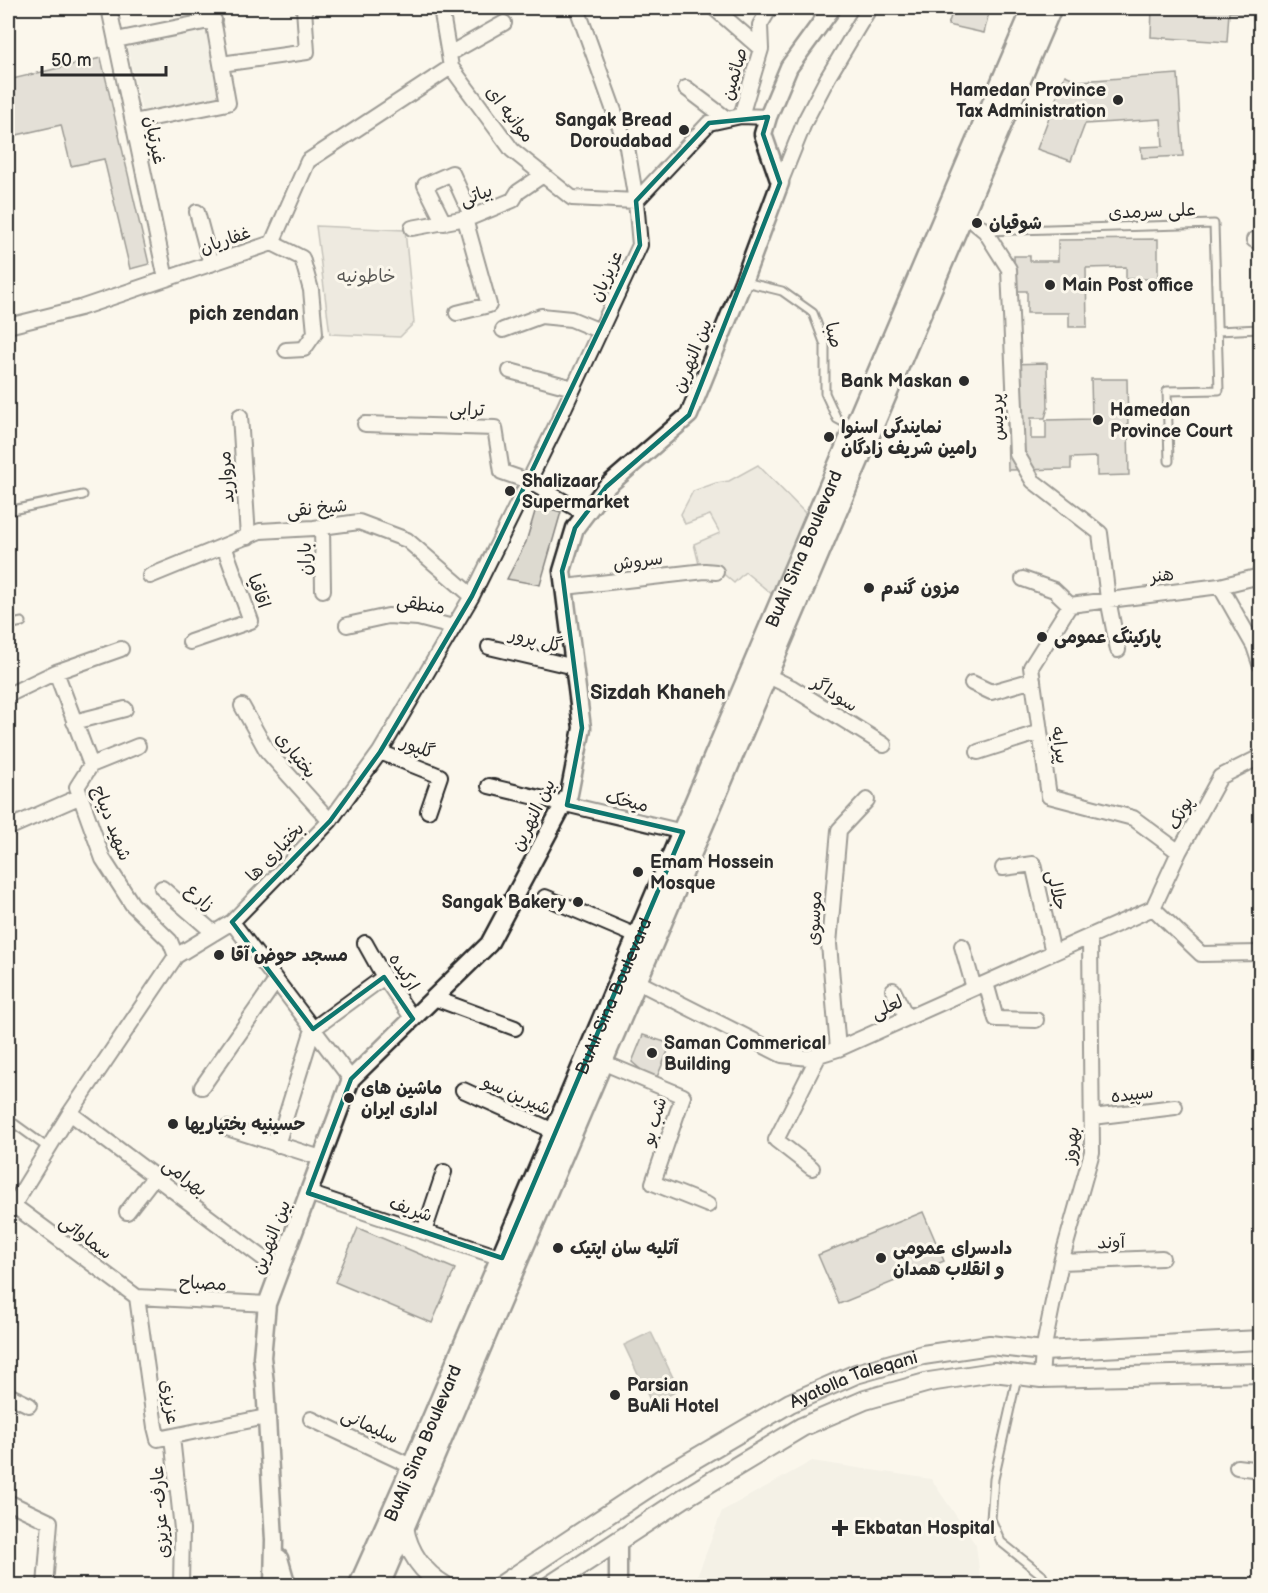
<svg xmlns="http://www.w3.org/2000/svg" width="1268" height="1593" font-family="'Balsamiq Sans','Playpen Sans Arabic',sans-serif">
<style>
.built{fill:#ebe8de}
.green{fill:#dddad0;stroke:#84827e;stroke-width:1.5}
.water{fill:#b1afa7;stroke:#7b7a75;stroke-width:1.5}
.building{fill:#c7c4bc;stroke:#2b2b2b;stroke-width:1.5}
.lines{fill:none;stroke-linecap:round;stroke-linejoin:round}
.service-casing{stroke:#2b2b2b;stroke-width:11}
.minor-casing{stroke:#2b2b2b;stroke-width:18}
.tertiary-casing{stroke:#2b2b2b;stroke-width:21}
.secondary-casing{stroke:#2b2b2b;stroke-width:22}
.primary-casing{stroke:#2b2b2b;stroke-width:26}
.service{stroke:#fbf7ec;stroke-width:7}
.minor{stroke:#fbf7ec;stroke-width:14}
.tertiary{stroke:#fbf7ec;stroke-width:16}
.secondary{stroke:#fbf7ec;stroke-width:18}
.primary{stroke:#fbf7ec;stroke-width:21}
.marked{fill:none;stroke:#0f766e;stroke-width:4.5;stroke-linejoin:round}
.poi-dot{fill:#2b2b2b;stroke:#fbf7ec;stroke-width:2}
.labels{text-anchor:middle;stroke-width:6;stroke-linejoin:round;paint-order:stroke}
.street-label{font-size:18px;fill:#2b2b2b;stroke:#fbf7ec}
.poi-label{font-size:18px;font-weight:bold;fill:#2b2b2b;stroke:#fbf7ec;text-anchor:start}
.park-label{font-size:18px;fill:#585754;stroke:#fbf7ec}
.neighbourhood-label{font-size:20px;font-weight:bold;fill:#2b2b2b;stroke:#fbf7ec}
</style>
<rect width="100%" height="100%" fill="#fbf7ec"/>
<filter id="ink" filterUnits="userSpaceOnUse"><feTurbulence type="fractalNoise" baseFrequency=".0167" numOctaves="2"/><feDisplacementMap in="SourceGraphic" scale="12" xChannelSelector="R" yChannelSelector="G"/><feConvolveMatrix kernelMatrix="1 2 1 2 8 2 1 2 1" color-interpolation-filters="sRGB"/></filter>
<g filter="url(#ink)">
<path class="built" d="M207 28 223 97 143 115 127 46Z
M812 1461 931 1479 976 1545 981 1585H694L722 1511Z"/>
<path class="green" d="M316 226 405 230 414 323 400 337 330 334Z
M758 465 808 516 773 595 745 572 734 583 712 564H699L694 544 720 533 710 515 685 524 681 514 693 491 716 483 729 481Z
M537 505 561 512 540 585 507 579 526 542Z"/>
<path class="water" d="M651 1332 679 1390 652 1404 624 1345Z"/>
<path class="building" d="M928 8H990L984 33 948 25 951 16Z
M1152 8H1260V14L1229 12 1227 42 1151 37Z
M101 58 149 264 130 269 104 159 71 166 61 125 8 137V80Z
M1178 74 1183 156 1142 158 1141 147 1163 146 1161 119 1085 124 1071 161 1037 149 1065 75 1079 81Z
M1158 239V279H1126V267L1086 268 1087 327H1069V313H1027V291H1015L1014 256H1030V261H1058V240Z
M1047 363 1048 408 1045 418H1031V439H1046V420L1092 419 1091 379H1127L1129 475 1097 476V457L1071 458V469L1008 470 1006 364Z
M643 1035 671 1044 657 1077 646 1074 632 1062Z
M923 1212 944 1261 839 1304 818 1255Z
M358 1228 455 1269 432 1323 335 1282Z"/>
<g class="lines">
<g class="service-casing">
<path id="service" d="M986 231 1214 224 1219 390 1167 391 1169 461
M745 282 782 291 813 313 825 345V393L837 419 852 427
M1217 331 1260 329
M8 511 83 495
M8 625 22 622
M8 1119 48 1148
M1017 1377 994 1479 991 1519 1001 1542 1042 1575 1047 1586"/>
</g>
<g class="minor-casing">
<path id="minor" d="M109 8 166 279
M441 8 451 67 512 150 572 198 636 201 709 123 741 116 768 117
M714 8 761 49
M116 40 214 20
M449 54 504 23
M221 64 307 52 304 8
M686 88 727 119
M741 116 761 49 760 25 770 8
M133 122 228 103 211 8
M780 183 805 121 828 77 867 12 866 8
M197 212 211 264
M963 213 985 231 1009 269 1017 454 1033 481 1100 533 1108 599 1118 650
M444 223 425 185 452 173 472 217
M412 228 472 217 513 200 518 192 543 175
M1254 240 1260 239
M272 243 302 258 311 290 315 333 304 349 286 350
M457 313 489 305 465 219
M8 326 80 308 272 243 308 161 451 67
M503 330 541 316 571 319 600 331
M510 371 573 388
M240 416 248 537
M365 424 495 428 502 472 528 481 586 514
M322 527 323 590
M150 576 260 531 314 528 359 522 407 540 472 596
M1023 579 1054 590 1070 605
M1220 586 1254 646 1260 664
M565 587 705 571 716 572
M347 625 388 616 418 618 453 627
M190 642 251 621 224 546
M489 647 575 667
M56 672 121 649
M766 675 791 687 884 745
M972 683 991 692 1033 680
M8 695 56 672 91 765 77 787 103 859 132 904 170 941 176 956
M242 706 267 751 330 821
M74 722 125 709
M380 752 440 776 428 811
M978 752 1040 732
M91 765 138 746
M489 786 683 832
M8 828 81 796
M1179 852 1133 818 1049 796 1031 667 1070 605 1220 586 1260 576
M1003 868 1033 864 1053 953
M162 888 214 933
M545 897 639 937
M1153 908 1179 852 1220 777 1260 757
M1153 908 1201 954 1260 953
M232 922 351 1079
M365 943 384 977 413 1019
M962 946 974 988
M636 981 782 1055 809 1058 838 1049 1153 908
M986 983 996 1019 1036 1020
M893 990 907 1018
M434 998 515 1028
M838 1049 829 944 839 830 867 800
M602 1062 683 1096 653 1183 708 1205
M202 1087 276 981
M463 1090 556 1132
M70 1113 279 1270
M1093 1117 1175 1107
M227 1128 321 1158
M277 1145 313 1029 384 977
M812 1168 776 1140 819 1055
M308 1193 502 1258
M13 1205 137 1297
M127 1212 154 1177
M8 1214 70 1113 176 956 232 922 330 821 380 752 472 596 554 430 640 245 636 201 627 147 577 8
M424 1232 444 1172
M1061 1262 1162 1258
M137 1297 155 1427 158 1439 266 1417
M137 1297 267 1304
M1041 1378 1043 1351 1061 1262 1092 1152 1090 937
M8 1395 29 1405
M311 1419 413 1467
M172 1437 182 1529 181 1586
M1237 1467 1260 1470
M8 1502 50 1522 45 1586"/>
</g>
<g class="tertiary-casing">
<path id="tertiary" d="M618 1541V1586
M279 1558 287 1586
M273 1586 274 1540 265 1384 262 1357 267 1304 351 1079 489 944 569 794 582 728 562 571 575 528 606 487 689 415 743 282 780 183 763 134 768 117 789 67 832 8"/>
</g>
<g class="secondary-casing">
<g id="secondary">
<path d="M404 1527C408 1552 423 1573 445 1586"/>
<path id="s1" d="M500 1586 669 1474 790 1403 856 1374 923 1355 990 1345 1043 1351 1260 1340"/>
<path d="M549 1586 684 1498 802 1427 865 1400 929 1382 994 1372 1041 1378 1260 1373"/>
</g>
</g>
<g class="primary-casing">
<g id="primary">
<path id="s2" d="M360 1586 413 1467 1034 8"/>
<path d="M378 1586 1050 8"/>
</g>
</g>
<use href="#service" class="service"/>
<use href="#minor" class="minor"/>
<use href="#tertiary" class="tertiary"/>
<use href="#secondary" class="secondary"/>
<use href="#primary" class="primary"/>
</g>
</g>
<path d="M0 0H1268V1593H0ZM768 117 763 134 780 183 689 415 606 487 575 528 562 571 582 728 567 805 683 832 502 1258 308 1193 351 1079 413 1019 384 977 313 1029 232 922 330 821 380 752 472 596 640 245 636 201 709 123Z" fill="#fbf7ec" fill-opacity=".55" fill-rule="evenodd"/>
<path class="marked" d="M768 117 763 134 780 183 689 415 606 487 575 528 562 571 582 728 567 805 683 832 502 1258 308 1193 351 1079 413 1019 384 977 313 1029 232 922 330 821 380 752 472 596 640 245 636 201 709 123Z"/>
<g class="poi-dot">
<circle cx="1118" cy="100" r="6"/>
<circle cx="684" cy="130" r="6"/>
<circle cx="977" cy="223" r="6"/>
<circle cx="1050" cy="285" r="6"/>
<circle cx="964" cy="381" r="6"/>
<circle cx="1098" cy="420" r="6"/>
<circle cx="829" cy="437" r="6"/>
<circle cx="510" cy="491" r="6"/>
<circle cx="869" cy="588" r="6"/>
<circle cx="1042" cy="637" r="6"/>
<circle cx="638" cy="872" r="6"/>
<circle cx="578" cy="902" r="6"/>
<circle cx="219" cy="955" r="6"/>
<circle cx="652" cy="1053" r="6"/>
<circle cx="349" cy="1098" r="6"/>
<circle cx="173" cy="1124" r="6"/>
<circle cx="558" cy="1248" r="6"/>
<circle cx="881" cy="1258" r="6"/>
<circle cx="615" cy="1395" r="6"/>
<path d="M837 1519h6v6h6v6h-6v6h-6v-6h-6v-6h6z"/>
</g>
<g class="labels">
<g class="street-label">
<text transform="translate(734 74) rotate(-74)" y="6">صائمین</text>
<text transform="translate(510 114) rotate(52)" y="6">موانیه ای</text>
<text transform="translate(155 140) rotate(78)" y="6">غیرتیان</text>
<text transform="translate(476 195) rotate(-20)" y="6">بیاتی</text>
<text transform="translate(1152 211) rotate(-2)" y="6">علی سرمدی</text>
<text transform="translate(225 240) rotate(-19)" y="6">غفاریان</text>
<text transform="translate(606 276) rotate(-65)" y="6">عزیزیان</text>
<text transform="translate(834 335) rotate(77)" y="6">صبا</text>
<text transform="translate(692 356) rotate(-68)" y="6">بین النهرین</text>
<text transform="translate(467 409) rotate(2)" y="6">ترابی</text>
<text transform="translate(997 417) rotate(-92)" y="6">پردیس</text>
<text transform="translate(226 477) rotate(-94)" y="6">مروارید</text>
<text transform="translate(317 508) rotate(-6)" y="6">شیخ نقی</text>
<text dy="6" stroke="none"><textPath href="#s2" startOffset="1128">BuAli Sina Boulevard</textPath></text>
<text transform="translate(305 559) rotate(-91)" y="6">باران</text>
<text transform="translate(638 561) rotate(-7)" y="6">سروش</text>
<text transform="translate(1162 575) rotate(-7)" y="6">هنر</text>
<text transform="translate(259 591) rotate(71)" y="6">اقاقیا</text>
<text transform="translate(421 604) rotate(9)" y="6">منطقی</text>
<text transform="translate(536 640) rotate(14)" y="6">گل پرور</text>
<text transform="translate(835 694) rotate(32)" y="6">سوداگر</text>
<text transform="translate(1060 745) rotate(82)" y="6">پیرایه</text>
<text transform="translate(418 747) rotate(21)" y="6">گلپور</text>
<text transform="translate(296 755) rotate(51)" y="6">بختیاری</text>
<text transform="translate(627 801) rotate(13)" y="6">میخک</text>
<text transform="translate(1180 813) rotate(-61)" y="6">پونک</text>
<text transform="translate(533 815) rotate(-64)" y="6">بین النهرین</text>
<text transform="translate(112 823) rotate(69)" y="6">شهید دیباج</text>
<text transform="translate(275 852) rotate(-46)" y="6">بختیاری ها</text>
<text transform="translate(1057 890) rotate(77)" y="6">جلالی</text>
<text transform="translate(200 897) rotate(41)" y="6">زارع</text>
<text transform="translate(814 918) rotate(-87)" y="6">موسوی</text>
<text transform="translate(404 972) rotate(58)" y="6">ارکیده</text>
<text dy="6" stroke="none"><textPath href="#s2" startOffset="642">BuAli Sina Boulevard</textPath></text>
<text transform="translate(887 1007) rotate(-24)" y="6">لعلی</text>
<text transform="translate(1132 1094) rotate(-7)" y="6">سپیده</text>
<text transform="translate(517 1095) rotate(24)" y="6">شیرین سو</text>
<text transform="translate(654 1121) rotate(-74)" y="6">شب بو</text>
<text transform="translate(1071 1145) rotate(-83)" y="6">بهروز</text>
<text transform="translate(185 1177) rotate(37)" y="6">بهرامی</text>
<text transform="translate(411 1209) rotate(19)" y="6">شریف</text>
<text transform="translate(86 1237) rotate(37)" y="6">سماواتی</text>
<text transform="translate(271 1237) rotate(-69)" y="6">بین النهرین</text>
<text transform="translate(1111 1242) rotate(-2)" y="6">آوند</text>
<text transform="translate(203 1283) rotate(3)" y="6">مصباح</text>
<text dy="6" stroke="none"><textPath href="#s1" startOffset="411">Ayatolla Taleqani</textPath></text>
<text transform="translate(170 1402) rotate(81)" y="6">عزیزی</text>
<text transform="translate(370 1426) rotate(25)" y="6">سلیمانی</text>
<text dy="6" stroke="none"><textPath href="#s2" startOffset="156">BuAli Sina Boulevard</textPath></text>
<text transform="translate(160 1512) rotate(-94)" y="6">عارف- عزیزی</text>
</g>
<g class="poi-label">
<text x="1106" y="96" text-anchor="end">Hamedan Province<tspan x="1106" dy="21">Tax Administration</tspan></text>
<text x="672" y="126" text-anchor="end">Sangak Bread<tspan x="672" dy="21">Doroudabad</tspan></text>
<text x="989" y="229">شوقیان</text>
<text x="1062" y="291">Main Post office</text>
<text x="952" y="387" text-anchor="end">Bank Maskan</text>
<text x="1110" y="416">Hamedan<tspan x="1110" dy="21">Province Court</tspan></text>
<text x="841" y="433">نمایندگی اسنوا<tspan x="841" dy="21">رامین شریف زادگان</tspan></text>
<text x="522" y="487">Shalizaar<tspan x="522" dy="21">Supermarket</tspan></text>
<text x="881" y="594">مزون گندم</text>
<text x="1054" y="643">پارکینگ عمومی</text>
<text x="650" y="868">Emam Hossein<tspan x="650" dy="21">Mosque</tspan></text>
<text x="566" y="908" text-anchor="end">Sangak Bakery</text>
<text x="231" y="961">مسجد حوض آقا</text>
<text x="664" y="1049">Saman Commerical<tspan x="664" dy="21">Building</tspan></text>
<text x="361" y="1094">ماشین های<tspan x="361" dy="21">اداری ایران</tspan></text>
<text x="185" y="1130">حسینیه بختیاریها</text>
<text x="570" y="1254">آتلیه سان اپتیک</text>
<text x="893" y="1254">دادسرای عمومی<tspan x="893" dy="21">و انقلاب همدان</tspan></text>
<text x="627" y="1391">Parsian<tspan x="627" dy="21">BuAli Hotel</tspan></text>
<text x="854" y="1534">Ekbatan Hospital</text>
</g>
<g class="park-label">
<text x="366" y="282">خاطونیه</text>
</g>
<g class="neighbourhood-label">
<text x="244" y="320">pich zendan</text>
<text x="658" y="699">Sizdah Khaneh</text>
</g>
</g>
<rect width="1268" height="1593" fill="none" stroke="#fbf7ec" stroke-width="30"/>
<rect x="15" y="15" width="1238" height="1563" fill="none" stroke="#2b2b2b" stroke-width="2" filter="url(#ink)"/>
<path d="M42 66v9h124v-9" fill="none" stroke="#2b2b2b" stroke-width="3"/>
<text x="51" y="66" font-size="18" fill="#2b2b2b" stroke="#fbf7ec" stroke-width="4.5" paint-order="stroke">50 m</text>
</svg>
